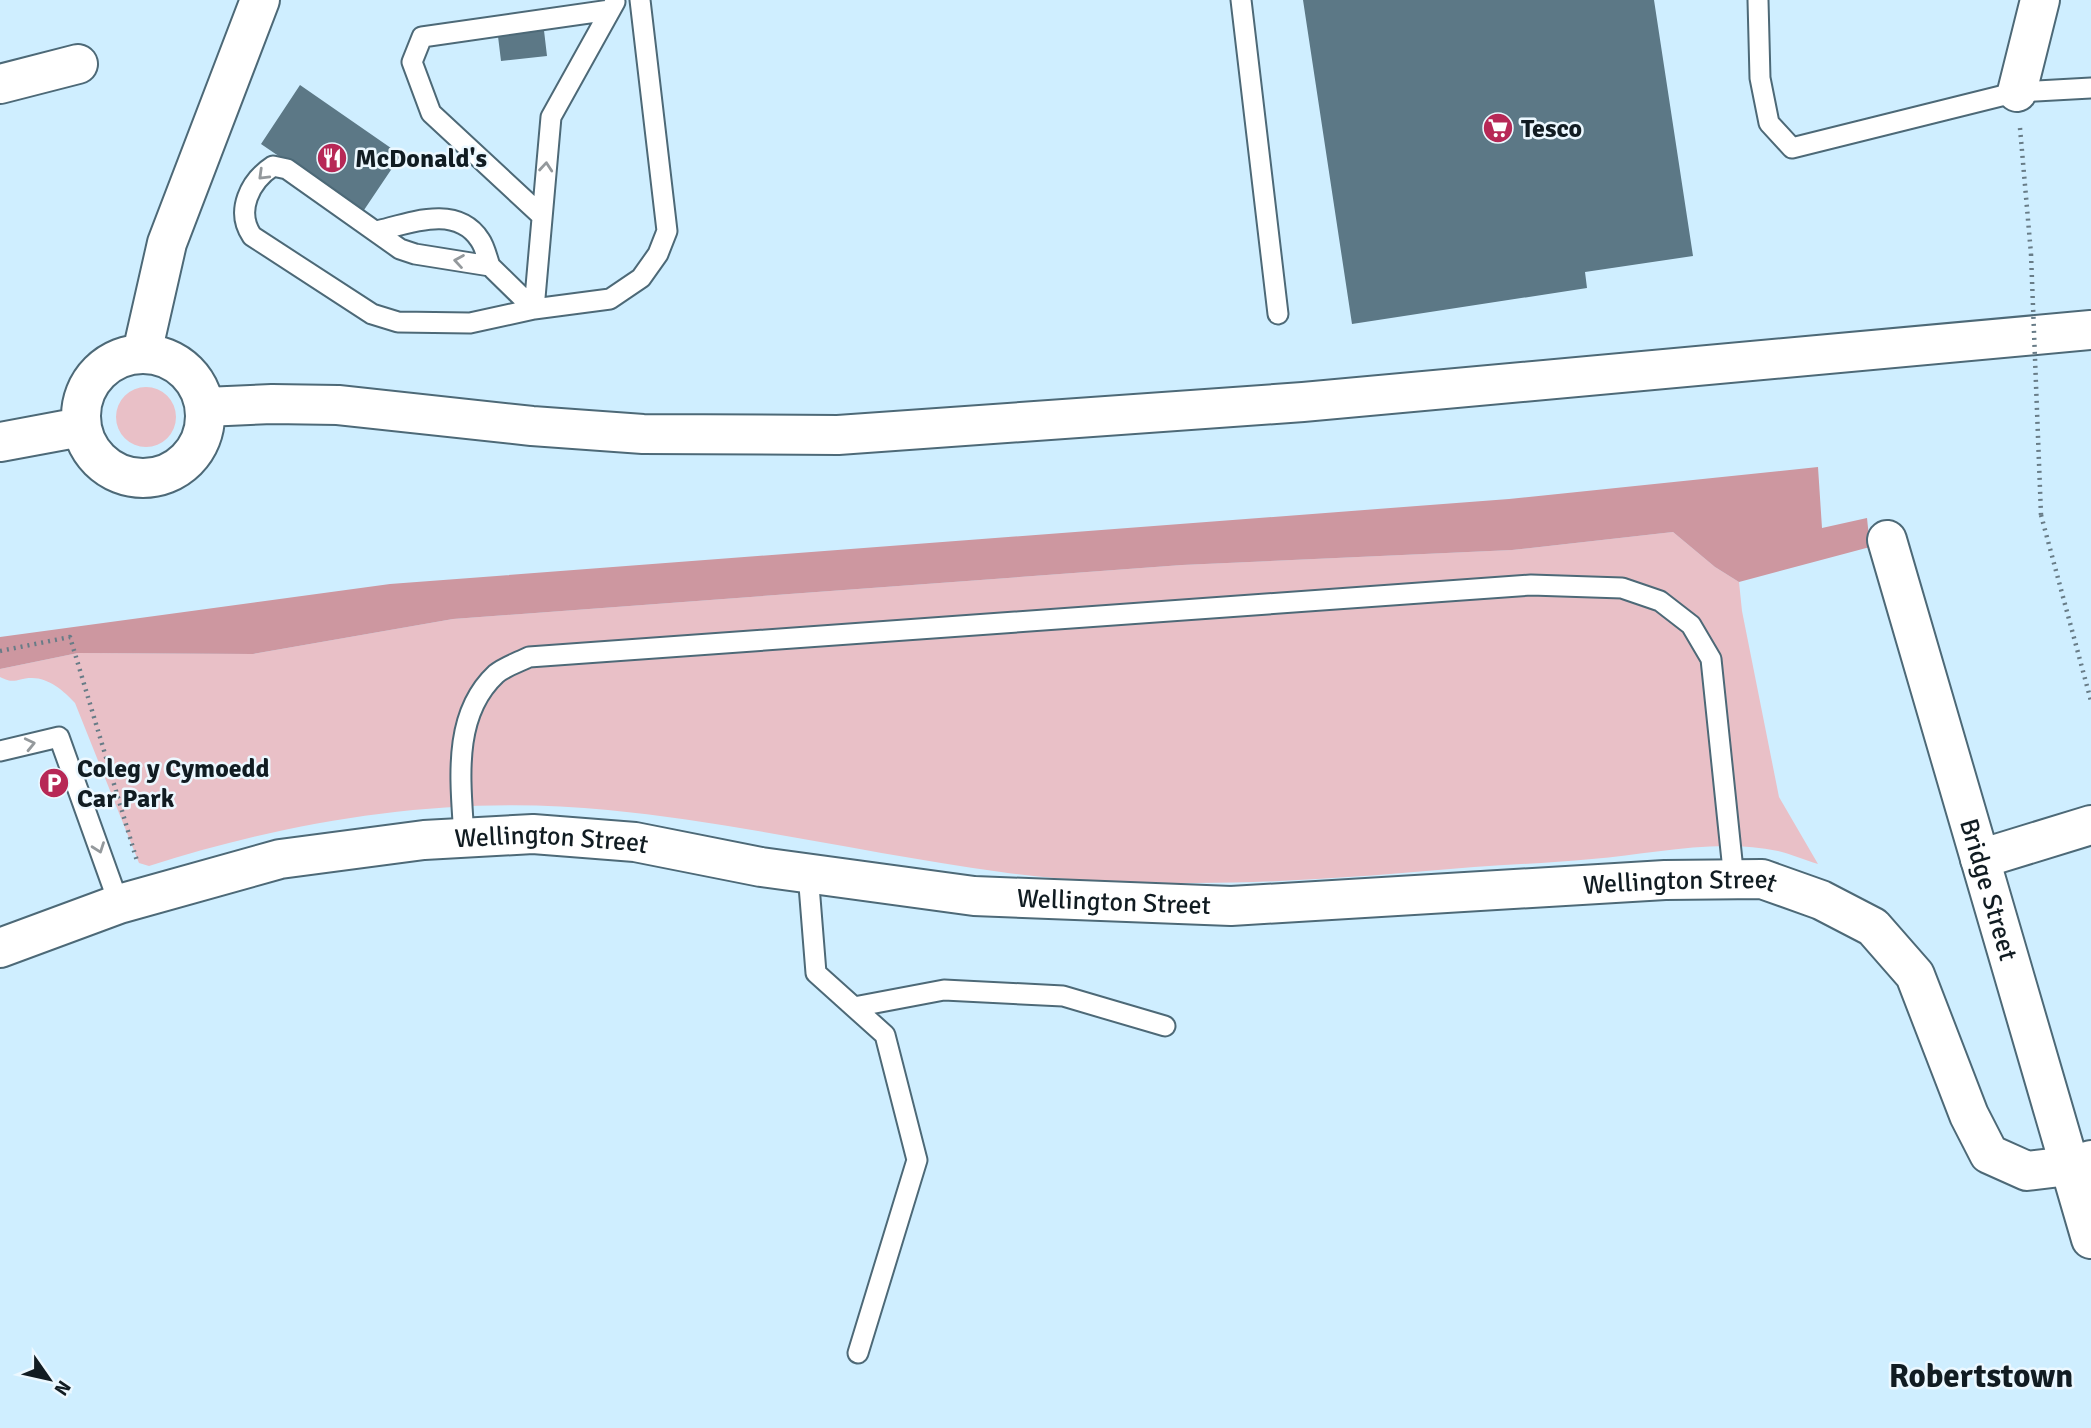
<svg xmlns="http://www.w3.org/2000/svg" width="2091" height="1428" font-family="Signika,sans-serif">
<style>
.green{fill:#e9c0c7}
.forest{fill:#cd97a0}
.building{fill:#5c7886}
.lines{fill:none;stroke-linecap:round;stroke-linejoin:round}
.service-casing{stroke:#4d6977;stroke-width:23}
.minor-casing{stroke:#4d6977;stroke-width:42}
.primary-casing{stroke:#4d6977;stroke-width:42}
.path{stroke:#687c87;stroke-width:4.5;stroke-dasharray:2 5;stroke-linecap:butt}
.service{stroke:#fff;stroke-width:19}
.minor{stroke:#fff;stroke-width:38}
.primary{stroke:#fff;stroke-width:38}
.path-bridge{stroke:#687c87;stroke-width:4.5;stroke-dasharray:2 5;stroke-linecap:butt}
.oneway{stroke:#94999c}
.labels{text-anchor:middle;stroke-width:5;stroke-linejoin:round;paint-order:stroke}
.poi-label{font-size:26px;font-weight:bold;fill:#111c22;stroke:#ecf8ff;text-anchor:start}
.street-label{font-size:26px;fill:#111c22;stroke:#ecf8ff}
.district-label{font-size:33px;font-weight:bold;fill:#111c22;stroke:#ecf8ff}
</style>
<rect width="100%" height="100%" fill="#cfeeff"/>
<path class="green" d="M116 417a30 30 0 1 1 60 0a30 30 0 1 1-60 0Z
M1673 532 1715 567 1739 582 1742 611 1779 797 1818 864C1805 860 1791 854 1778 851 1717 838 1653 854 1592 859 1553 863 1513 864 1474 867 1381 875 1288 883 1195 883 1130 883 1065 881 1001 872 870 854 739 823 608 810 453 794 295 819 149 866L139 863 75 703C64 691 49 678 32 678 16 678 16 685 0 677V669L78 653 253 654 453 619 1182 565 1512 550Z"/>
<path class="forest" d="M1818 467 1822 528 1867 518 1870 547 1739 582 1715 567 1673 532 1512 550 1182 565 453 619 253 654 78 653 0 669V637L390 584 1509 499Z"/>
<path class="building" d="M1303 0H1654L1693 256 1585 272 1587 288 1352 324Z
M543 22 547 56 501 61 497 28Z
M300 85 401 155 362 213 261 144Z"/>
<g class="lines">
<g class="service-casing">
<path id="service" d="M1241 0 1278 314
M1758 0 1760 78 1769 123 1792 148 2017 92 2091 88
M542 216 431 113 412 62 422 37 610 10
M377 231C410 223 457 204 480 240 485 247 487 258 490 266
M534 309 490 266 415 254 400 249 287 169 273 166C250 181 235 211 252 236L372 314 398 322 470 323 534 309 610 299 641 278 658 254 667 231 640 0
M534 309 551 117 615 2
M0 751 59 737 119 904
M464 838C461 783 451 716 496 674 504 667 519 662 529 657L1531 585 1622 588 1660 601 1691 625 1711 659 1734 880
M808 873 816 973 885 1035 917 1160 858 1353
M854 1007 944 990 1063 996 1165 1026"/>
</g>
<g class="minor-casing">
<g id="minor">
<path d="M0 84 78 64"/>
<path d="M2017 92 2040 0"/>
<path id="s1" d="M1887 540 2091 1239"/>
<path d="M1980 859 2091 825"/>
<path id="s2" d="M0 948 119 904 280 859 424 840 533 834 635 842 761 867 974 896 1231 906 1665 880 1762 879 1821 900 1873 927 1915 975 1969 1115 1989 1154 2027 1171 2069 1166 2091 1160"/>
</g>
</g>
<g class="primary-casing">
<path id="primary" d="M142 353 167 243 260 0
M81 416a62 62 0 1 1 124 0a62 62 0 1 1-124 0Z
M205 407 272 404 338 405 532 426 643 434 838 435 1303 402 2091 330
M0 442 81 427"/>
</g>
<path class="path" d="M2020 128 2031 254
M2041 515 2091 701
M0 651 70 637 137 861"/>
<use href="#service" class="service"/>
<use href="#minor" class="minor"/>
<use href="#primary" class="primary"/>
<path class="path-bridge" d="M2031 254 2041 515"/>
</g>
<defs><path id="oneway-chevron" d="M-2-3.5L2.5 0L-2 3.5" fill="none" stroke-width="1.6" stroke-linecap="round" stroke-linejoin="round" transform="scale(1.75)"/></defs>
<g class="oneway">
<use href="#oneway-chevron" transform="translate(546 167) rotate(-85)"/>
<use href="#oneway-chevron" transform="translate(263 175) rotate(136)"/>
<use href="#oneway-chevron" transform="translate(459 261) rotate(-171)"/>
<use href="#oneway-chevron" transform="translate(30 744) rotate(-13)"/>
<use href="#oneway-chevron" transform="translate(99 848) rotate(70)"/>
</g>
<defs>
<g id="supermarket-disc" transform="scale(1.575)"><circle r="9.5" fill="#b72856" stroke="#ecf8ff"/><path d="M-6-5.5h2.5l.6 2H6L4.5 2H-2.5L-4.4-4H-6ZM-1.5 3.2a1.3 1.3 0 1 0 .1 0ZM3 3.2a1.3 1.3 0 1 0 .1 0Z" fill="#fff"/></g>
<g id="restaurant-disc" transform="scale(1.575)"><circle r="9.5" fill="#b72856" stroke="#ecf8ff"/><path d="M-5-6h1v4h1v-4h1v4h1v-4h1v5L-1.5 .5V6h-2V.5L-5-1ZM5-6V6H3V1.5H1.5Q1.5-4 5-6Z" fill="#fff"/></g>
<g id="parking-disc" transform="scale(1.575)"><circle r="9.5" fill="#b72856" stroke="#ecf8ff"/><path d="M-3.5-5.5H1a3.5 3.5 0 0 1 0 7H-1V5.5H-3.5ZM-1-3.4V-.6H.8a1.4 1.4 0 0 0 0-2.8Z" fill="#fff"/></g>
</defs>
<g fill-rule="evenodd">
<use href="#supermarket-disc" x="1498" y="128"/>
<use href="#restaurant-disc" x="332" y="158"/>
<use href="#parking-disc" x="54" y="783"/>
</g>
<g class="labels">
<g class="poi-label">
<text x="1521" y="137">Tesco</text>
<text x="355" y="167">McDonald's</text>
<text x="77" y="777">Coleg y Cymoedd<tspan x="77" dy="30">Car Park</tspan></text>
</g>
<g class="street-label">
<text dy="9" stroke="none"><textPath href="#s2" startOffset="567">Wellington Street</textPath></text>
<text dy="9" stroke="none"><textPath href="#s2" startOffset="1701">Wellington Street</textPath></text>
<text dy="9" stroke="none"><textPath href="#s1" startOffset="364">Bridge Street</textPath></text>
<text dy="9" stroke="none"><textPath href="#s2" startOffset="1134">Wellington Street</textPath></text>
</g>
<g class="district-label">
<text x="1981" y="1387">Robertstown</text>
</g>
</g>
<g transform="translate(49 1379) rotate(124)" stroke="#ecf8ff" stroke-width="5" paint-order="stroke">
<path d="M0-5L12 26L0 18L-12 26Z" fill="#111c22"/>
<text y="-10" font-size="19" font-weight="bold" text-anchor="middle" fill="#111c22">N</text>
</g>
</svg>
